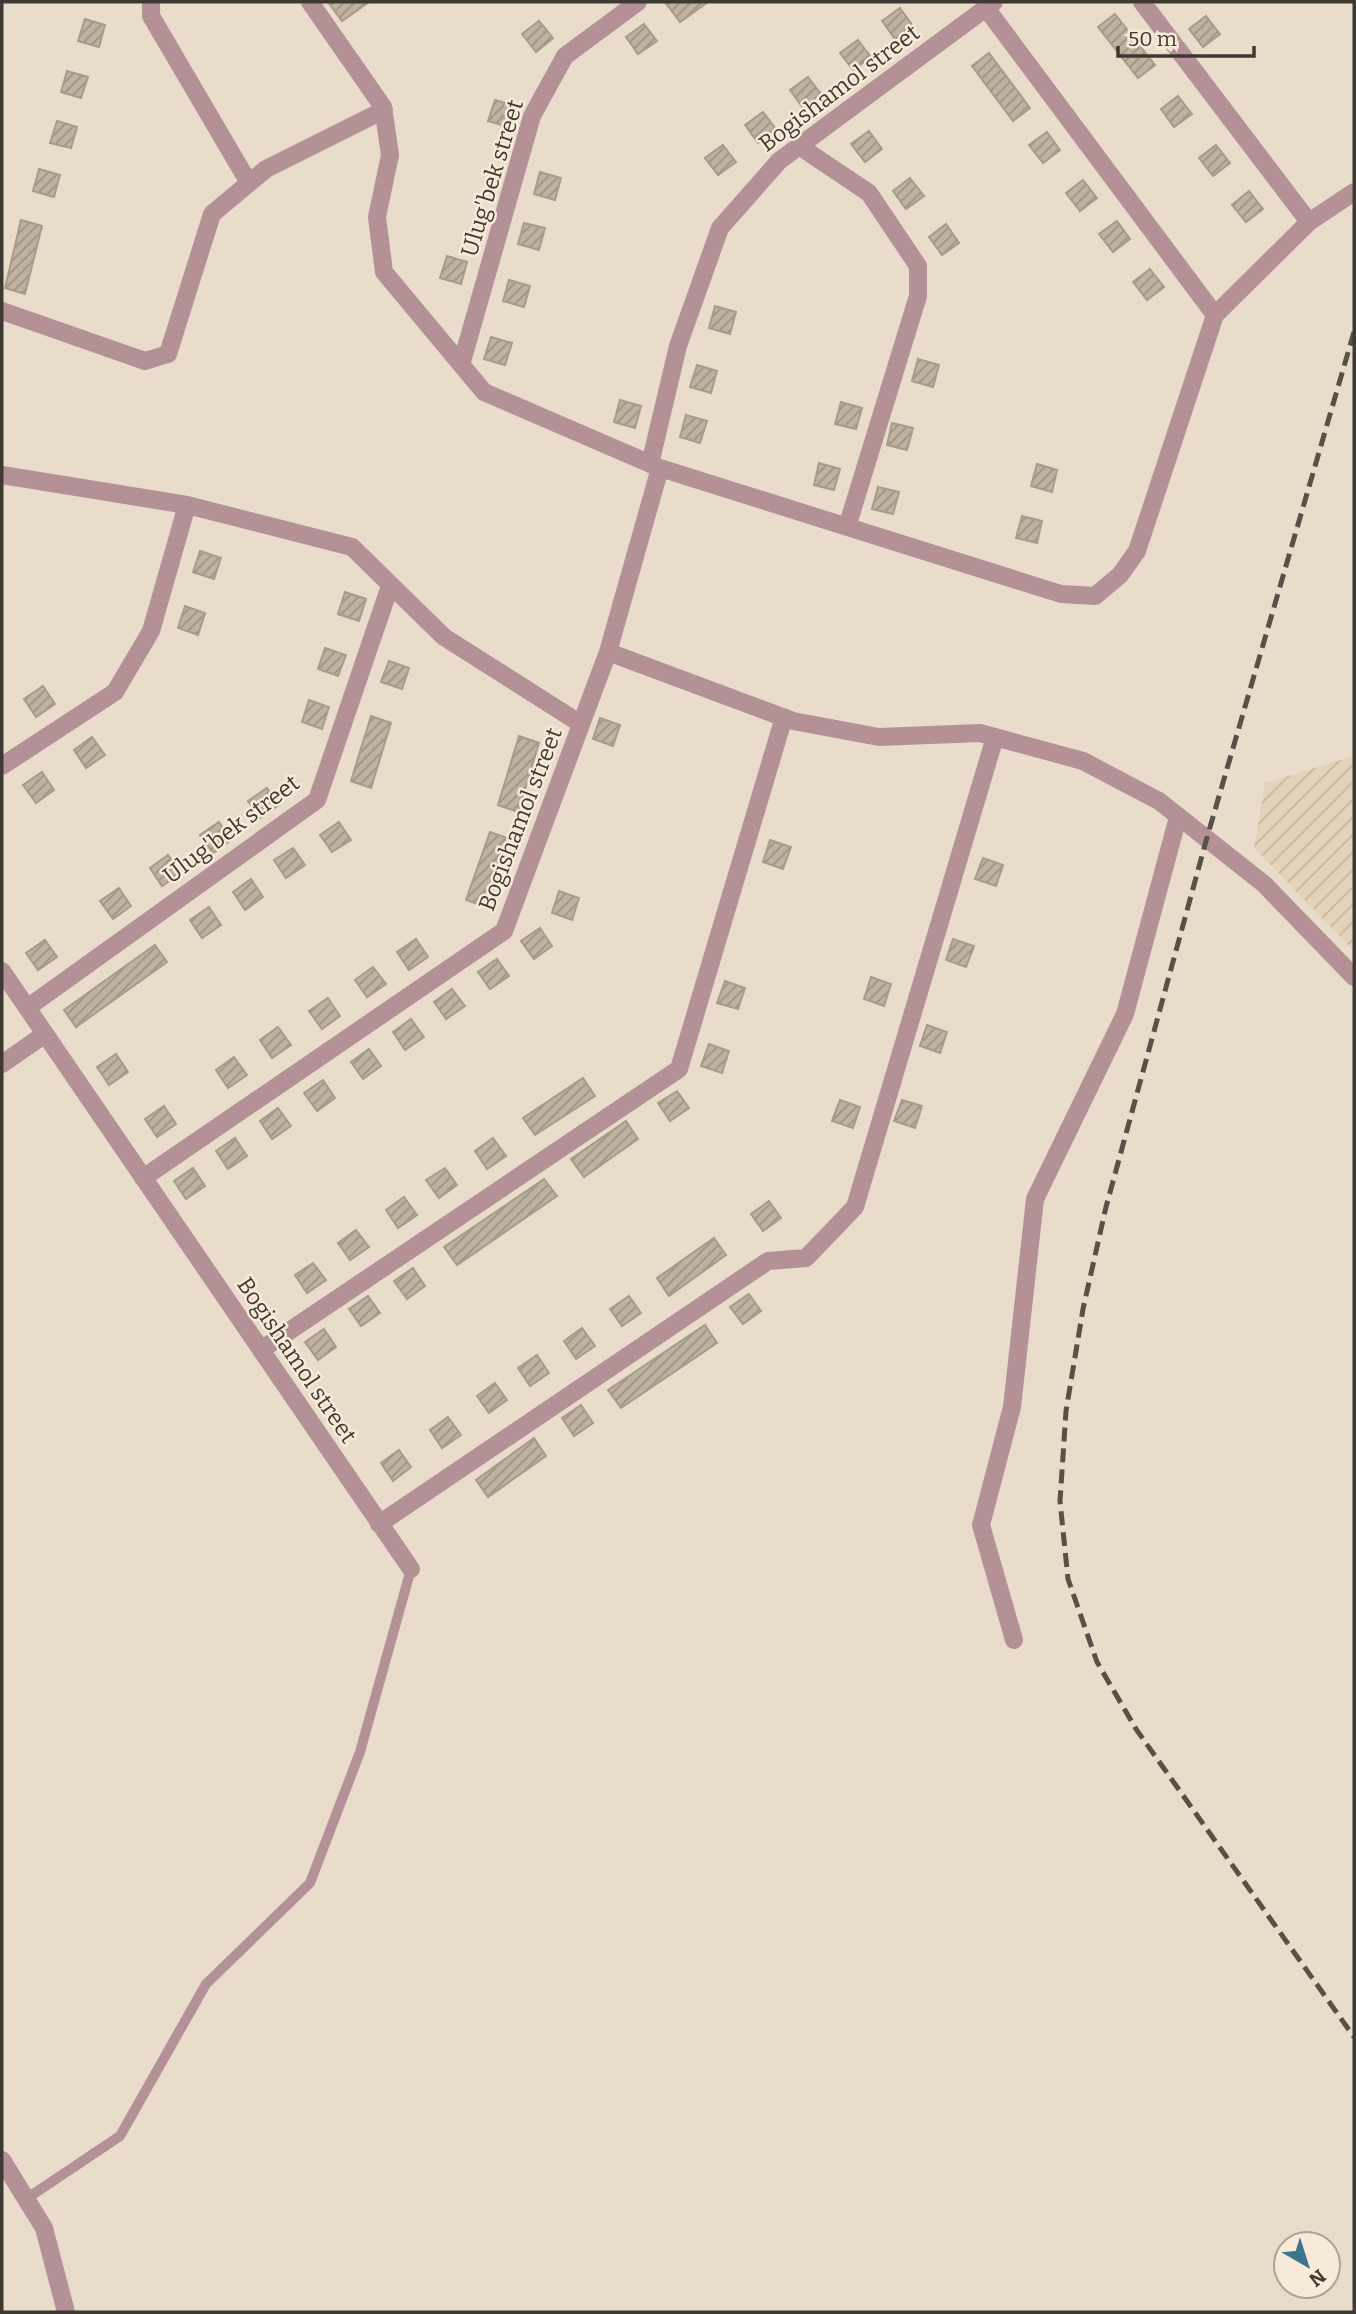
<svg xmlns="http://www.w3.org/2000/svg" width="1356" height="2314" font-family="Bitter,serif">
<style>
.industrial{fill:url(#industrial-furrows)}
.building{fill:url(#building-hatch);stroke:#a79b8a;stroke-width:2}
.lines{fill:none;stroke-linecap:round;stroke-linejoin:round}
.service{stroke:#b39196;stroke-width:10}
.minor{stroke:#b39196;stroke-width:18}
.rail{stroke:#575148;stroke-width:5;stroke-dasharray:14 7;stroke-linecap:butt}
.labels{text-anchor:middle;stroke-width:5;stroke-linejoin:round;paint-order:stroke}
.street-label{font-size:23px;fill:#3e3932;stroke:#f7ead8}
</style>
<defs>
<pattern id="industrial-furrows" width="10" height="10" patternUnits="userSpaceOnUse" patternTransform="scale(1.75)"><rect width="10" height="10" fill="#e4d3bb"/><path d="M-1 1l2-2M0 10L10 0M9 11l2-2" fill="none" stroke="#c5b6a1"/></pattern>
<pattern id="building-hatch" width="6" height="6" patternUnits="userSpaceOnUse" patternTransform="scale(1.75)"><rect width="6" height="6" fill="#bfb2a2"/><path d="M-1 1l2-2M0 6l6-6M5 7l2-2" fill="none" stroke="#9d9285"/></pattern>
</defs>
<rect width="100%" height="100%" fill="#e9dccb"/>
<path class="industrial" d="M1354 756V951L1254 848 1265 783Z"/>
<path class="building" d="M328 2H369L342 21Z
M665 2H708L680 22Z
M900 8 913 26 895 39 882 21Z
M1115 14 1155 65 1138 78 1098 27Z
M1206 16 1220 34 1203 47 1189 29Z
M85 19 105 25 99 47 78 41Z
M539 21 553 38 536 52 522 34Z
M644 24 657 41 638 54 626 37Z
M858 40 871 57 853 70 840 53Z
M989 53 1030 108 1013 121 972 66Z
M67 71 88 77 81 98 61 92Z
M808 77 821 94 803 108 790 90Z
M1178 96 1192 114 1174 127 1161 109Z
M495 100 516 106 509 127 488 121Z
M763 112 776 129 758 143 745 125Z
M57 121 77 127 71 148 50 143Z
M869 131 882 149 865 162 851 144Z
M1047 132 1060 150 1043 163 1029 145Z
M723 145 736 162 718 175 705 158Z
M1216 145 1230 163 1213 176 1199 158Z
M39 169 60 175 54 197 33 191Z
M540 172 561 178 555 200 534 194Z
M910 178 924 196 906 209 893 191Z
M1083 180 1097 198 1080 211 1066 193Z
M1249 191 1263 209 1246 222 1232 205Z
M21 220 42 226 25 294 5 288Z
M1117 221 1130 239 1113 252 1099 234Z
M524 223 545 228 539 250 518 244Z
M946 224 959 243 942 255 929 237Z
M447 256 467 262 461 284 440 278Z
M1150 269 1164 287 1147 300 1133 282Z
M509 280 530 286 524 307 503 301Z
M715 306 736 312 730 334 709 328Z
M491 337 512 343 505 365 484 359Z
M918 359 939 365 933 387 912 381Z
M697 365 717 371 711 393 690 387Z
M620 400 641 406 635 428 614 422Z
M841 402 862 408 856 429 835 424Z
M686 415 707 421 700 443 680 437Z
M892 423 913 428 907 450 887 445Z
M819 463 840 469 834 490 814 485Z
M1037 464 1057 470 1052 492 1031 486Z
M878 487 899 492 893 514 872 509Z
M1022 516 1042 521 1037 543 1016 538Z
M200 551 221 558 214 579 193 572Z
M345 592 366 599 359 621 338 614Z
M185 606 205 613 198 635 178 628Z
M325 648 346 655 338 676 318 669Z
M389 661 409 668 402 689 381 682Z
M43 686 55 704 36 717 24 699Z
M309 700 329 707 322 729 302 722Z
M371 716 391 723 371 788 351 781Z
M600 718 620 725 613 746 593 739Z
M519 736 539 743 518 812 498 805Z
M92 737 105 755 86 768 74 750Z
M42 772 54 790 36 803 23 785Z
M267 788 279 805 260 818 248 801Z
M219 822 231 840 213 853 200 835Z
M339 822 351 840 332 852 320 835Z
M490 832 510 839 486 907 466 900Z
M770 840 791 847 783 869 763 862Z
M293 848 305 865 286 878 274 860Z
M168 855 181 873 162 886 150 868Z
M983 858 1003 865 996 886 975 879Z
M251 879 263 897 245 910 233 892Z
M119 888 131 906 113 919 100 901Z
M559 891 579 898 572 920 552 913Z
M209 907 221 925 202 938 190 920Z
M540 928 552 946 534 959 521 941Z
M416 939 428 957 409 970 397 952Z
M953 939 974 946 966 967 946 960Z
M45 940 57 957 38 970 26 953Z
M155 945 167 962 76 1027 64 1010Z
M497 959 509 976 490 989 478 972Z
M373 967 386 984 367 997 355 980Z
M871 977 891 984 884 1006 864 999Z
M725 981 745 988 738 1009 717 1003Z
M452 989 465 1006 446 1019 434 1002Z
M328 998 340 1016 322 1029 309 1011Z
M411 1019 424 1037 405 1050 393 1032Z
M927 1025 947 1032 940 1053 920 1046Z
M278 1027 291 1045 272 1058 260 1040Z
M709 1044 729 1051 722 1073 701 1066Z
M369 1049 381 1066 363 1079 351 1062Z
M116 1054 128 1072 109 1085 97 1067Z
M234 1057 247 1075 228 1088 216 1070Z
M583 1078 595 1096 535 1135 523 1118Z
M323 1080 335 1098 317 1111 304 1093Z
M677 1091 689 1108 670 1121 658 1103Z
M840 1100 860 1107 853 1128 832 1121Z
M902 1100 922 1106 915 1128 894 1121Z
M164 1106 176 1124 157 1137 145 1119Z
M278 1108 291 1126 272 1139 260 1121Z
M626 1121 638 1139 584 1177 571 1159Z
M235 1138 247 1156 228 1169 216 1151Z
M493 1138 506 1156 487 1169 475 1151Z
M193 1168 205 1186 186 1199 174 1181Z
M445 1168 457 1185 439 1198 426 1180Z
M544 1179 557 1196 457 1265 444 1247Z
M404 1197 417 1215 398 1228 386 1210Z
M769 1201 781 1218 763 1231 751 1214Z
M356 1230 369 1247 350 1260 338 1243Z
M714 1238 726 1255 669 1296 657 1278Z
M313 1263 326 1280 307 1293 295 1275Z
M413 1268 425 1286 407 1299 394 1281Z
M749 1294 761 1311 743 1324 730 1307Z
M368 1296 380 1313 361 1326 349 1309Z
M629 1296 641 1313 622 1326 610 1309Z
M705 1325 717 1343 621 1408 608 1390Z
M582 1328 595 1346 576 1359 564 1341Z
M324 1329 336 1347 318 1360 305 1342Z
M537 1355 549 1373 530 1386 518 1368Z
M495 1383 507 1400 489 1413 477 1396Z
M581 1405 593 1423 574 1436 562 1418Z
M448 1417 461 1435 442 1448 430 1430Z
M534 1438 546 1456 488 1497 476 1480Z
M399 1450 411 1467 393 1481 381 1463Z"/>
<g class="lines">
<path class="service" d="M26 2199 120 2136 206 1984 310 1883 360 1752 411 1569"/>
<path class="minor" d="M151 2V16L249 183
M310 2 383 107 390 155 377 217 384 272 484 392 660 468 1061 594 1095 596 1120 575 1137 551 1215 315 1309 222 1354 192
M1142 2 1309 222
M986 8 1215 315
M799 146 869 193 918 266V296L847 527
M2 311 145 361 168 354 212 214 266 169 384 110
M461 365 532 116 565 56 638 2
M650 464 678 346 720 228 779 161 994 2
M2 475 187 505 352 547 444 637 581 724
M608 652 793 721 879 737 980 733 1083 761 1159 801 1264 884 1354 977
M2 766 115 692 151 631 187 505
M2 971 411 1569
M27 1008 317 800 390 586
M2 1064 45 1034
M143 1178 504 931 608 652 660 468
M261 1350 679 1069 784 717
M379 1524 768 1261 806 1258 855 1207 995 737
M1014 1640 981 1525 1012 1407 1035 1199 1125 1014 1178 817
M2 2160 44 2228 66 2312"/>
<path class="rail" d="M1354 332 1206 841 1106 1207 1083 1309 1066 1411 1060 1501 1068 1579 1097 1662 1136 1729 1354 2037"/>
</g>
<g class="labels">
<g class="street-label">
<text transform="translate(839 88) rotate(-37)" y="8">Bogishamol street</text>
<text transform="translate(492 178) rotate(-73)" y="8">Ulug'bek street</text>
<text transform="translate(520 819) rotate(-69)" y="8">Bogishamol street</text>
<text transform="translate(231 829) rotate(-37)" y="8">Ulug'bek street</text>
<text transform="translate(297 1360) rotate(56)" y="8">Bogishamol street</text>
</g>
</g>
<rect width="1356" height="2314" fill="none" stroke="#3e3932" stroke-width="7"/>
<g transform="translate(1307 2265) rotate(141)"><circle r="33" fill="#f7ead8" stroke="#ada396" stroke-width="2"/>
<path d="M0-5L12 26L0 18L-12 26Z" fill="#3c758f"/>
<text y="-10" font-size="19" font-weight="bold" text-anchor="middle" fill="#3e3932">N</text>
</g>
<path d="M1118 46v10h136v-10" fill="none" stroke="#3e3932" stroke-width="3.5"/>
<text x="1128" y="46" font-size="21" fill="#3e3932" stroke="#f7ead8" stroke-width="5" paint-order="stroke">50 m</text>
</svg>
